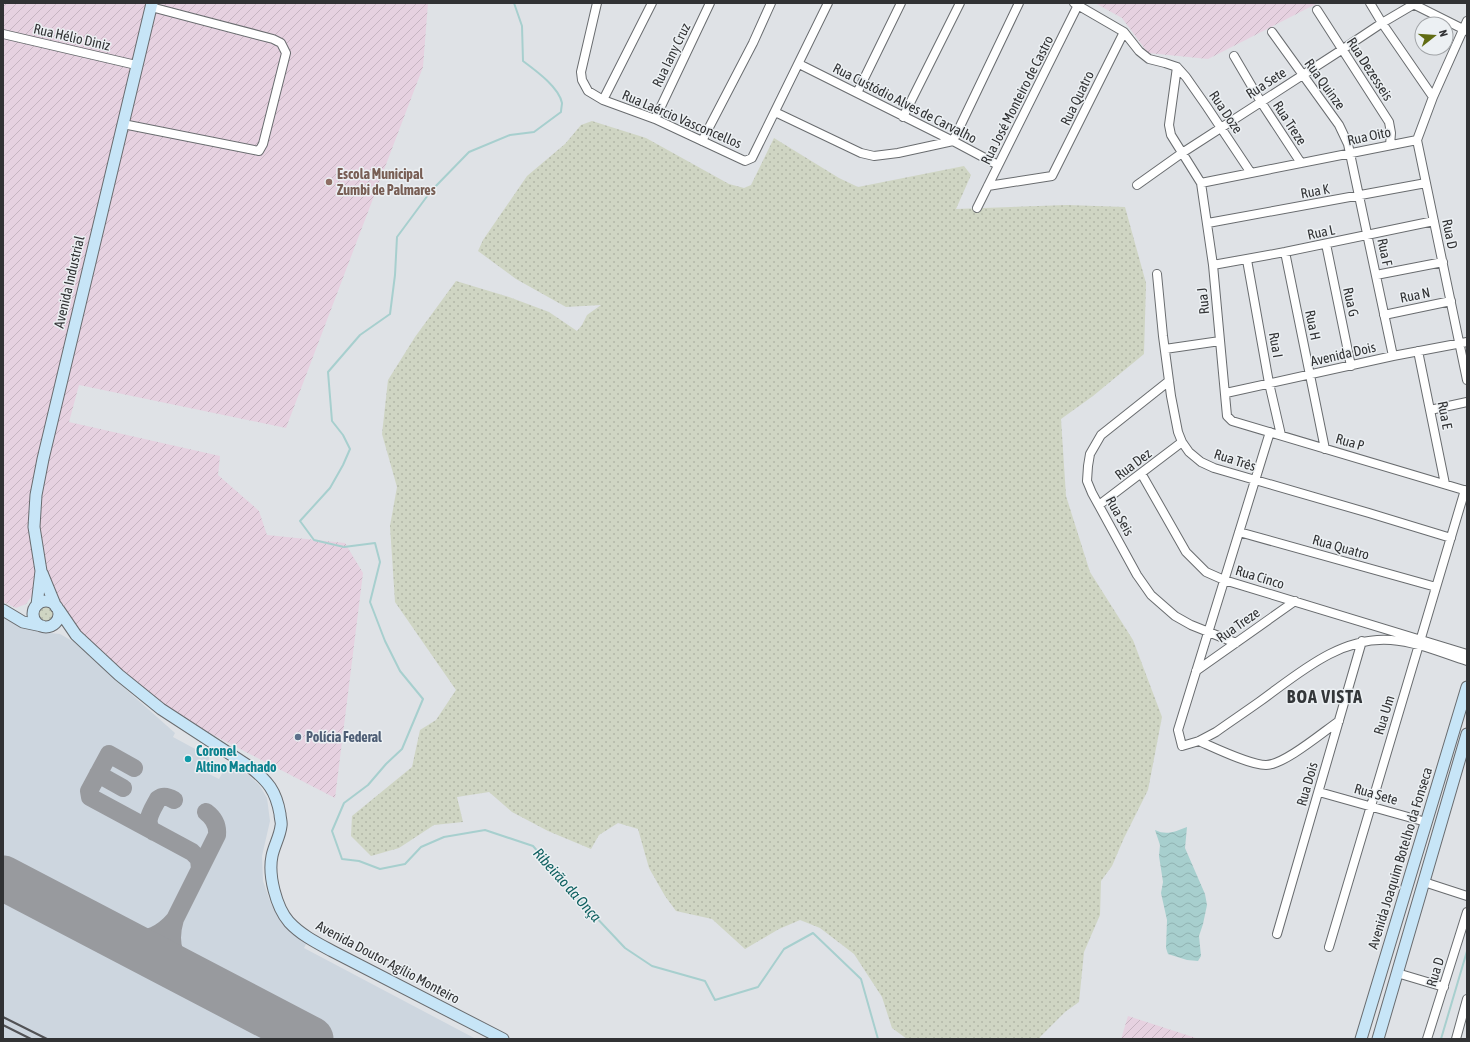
<svg xmlns="http://www.w3.org/2000/svg" width="1470" height="1042" font-family="'Asap Condensed',sans-serif">
<style>
.built{fill:#cdd6df}
.industrial{fill:url(#industrial-furrows)}
.grass{fill:url(#grass-dots)}
.water{fill:url(#water-waves)}
.lines{fill:none;stroke-linecap:round;stroke-linejoin:round}
.stream{stroke:#a7cfce;stroke-width:2}
.taxiway{stroke:#989a9e;stroke-width:18}
.runway{stroke:#989a9e;stroke-width:45}
.street-casing{stroke:#696c6f;stroke-width:10}
.secondary-casing{stroke:#696c6f;stroke-width:13}
.street{stroke:#fff;stroke-width:8}
.secondary{stroke:#c7e5f7;stroke-width:11}
.rail{stroke:#515255;stroke-width:2}
.education-dot{fill:#8d6e63;stroke:#ecf0f3;stroke-width:1.5}
.service-dot{fill:#5c6f8a;stroke:#ecf0f3;stroke-width:1.5}
.culture-dot{fill:#0f9aa8;stroke:#ecf0f3;stroke-width:1.5}
.labels{text-anchor:middle;stroke-width:3;stroke-linejoin:round;paint-order:stroke}
.street-label{font-size:14px;fill:#313234;stroke:#ecf0f3}
.education-label{font-size:14px;font-weight:bold;fill:#785e54;stroke:#ecf0f3;text-anchor:start}
.service-label{font-size:14px;font-weight:bold;fill:#4e5e75;stroke:#ecf0f3;text-anchor:start}
.culture-label{font-size:14px;font-weight:bold;fill:#0d838f;stroke:#ecf0f3;text-anchor:start}
.water-label{font-size:15px;font-style:italic;fill:#0d5f5f;stroke:#ecf0f3}
.district-label{font-size:18px;font-weight:bold;letter-spacing:1px;fill:#333639;stroke:#ecf0f3}
</style>
<defs>
<pattern id="industrial-furrows" width="10" height="10" patternUnits="userSpaceOnUse"><rect width="10" height="10" fill="#e6d1e0"/><path d="M-1 1l2-2M0 10L10 0M9 11l2-2" fill="none" stroke="#c6b4c1"/></pattern>
<pattern id="grass-dots" width="8" height="8" patternUnits="userSpaceOnUse"><rect width="8" height="8" fill="#cfd5c3"/><path d="M2 2h.1M6 6h.1" fill="none" stroke="#b2b7a8" stroke-width="1.8" stroke-linecap="round"/></pattern>
<pattern id="water-waves" width="16" height="10" patternUnits="userSpaceOnUse"><rect width="16" height="10" fill="#a7cfce"/><path d="M0 5q4-4 8 0t8 0" fill="none" stroke="#90b2b2"/></pattern>
</defs>
<rect width="100%" height="100%" fill="#dfe2e6"/>
<path class="built" d="M3 617 39 632 60 634 74 642 92 657 112 677 175 733 173 737 210 757 203 771 219 779 228 763 250 776 260 786 267 798 270 821 262 856 263 881 271 904 287 927 307 942 304 948 476 1039H3Z"/>
<path class="industrial" d="M3 3H428L423 67 286 428 79 385 69 422 220 456 218 475 259 511 267 535 345 543 363 573 335 798 217 737 171 711 132 680 91 642 75 626 60 602 54 595H43L31 597 26 604 16 608 3 602Z
M1095 3H1318L1208 59 1148 53 1122 18Z
M1128 1016 1199 1039H1121Z"/>
<path class="grass" d="M592 121 646 138 729 184 744 188 751 185 774 138 839 178 858 187 964 166 971 175 956 209 1067 205 1125 207 1146 283 1144 354 1093 396 1061 419 1066 496 1090 572 1133 640 1162 717 1148 790 1124 838 1112 866 1101 881 1100 915 1084 952 1079 1002 1065 1012 1040 1037V1039H907L892 1028 882 997 854 954 820 928 800 920 779 929 745 949 712 919 676 911 665 896 649 868 638 829 618 823 599 835 591 849 548 831 512 812 489 792 457 797 463 822 434 825 399 848 371 856 351 836 352 816 412 767 420 730 436 720 456 690 395 602 390 526 397 487 382 434 388 380 415 337 456 281 509 297 549 312 577 331 582 325 587 315 601 305 566 307 516 279 478 251 483 240 527 176 565 144 581 125Z
M37 614a9 9 0 1 1 18 0a9 9 0 1 1-18 0Z"/>
<path class="water" d="M1187 827 1185 848 1205 894 1207 905 1203 924 1199 936 1201 956 1198 961 1187 960 1168 954 1166 948 1167 920 1161 893 1163 882 1159 856 1160 845 1155 830C1167 836 1176 831 1187 827Z"/>
<g class="lines">
<path class="stream" d="M514 3 522 26 523 61C535 70 559 87 562 103 562 105 561 109 561 112L534 132 510 135 469 152 431 191 397 237 395 275 390 314 360 335 328 372 332 421 343 435 350 449 343 465 330 488 300 521 314 540 344 547 375 543 380 562 370 602 385 641 400 671 423 699 402 749 386 764 368 785 344 803 332 831 342 859 359 861 380 869 405 864 421 847 444 837 485 830 533 846 576 896 625 948 652 966 705 981 715 1000 758 987 784 949 813 933 861 979 878 1039
M1441 1039 1467 951"/>
<path class="taxiway" d="M134 768 109 754 89 791 90 797 192 852 199 859 200 869
M98 774 123 788
M154 832C142 823 153 809 158 799 163 795 169 797 174 800
M175 919C167 946 175 962 196 979
M107 932C114 934 121 937 128 939 147 943 164 932 175 919L217 835C218 825 214 818 206 812"/>
<path class="runway" d="M3 878 311 1039"/>
<g class="street-casing">
<path id="street" d="M597 3 581 72 582 80 588 91 603 100 655 119 745 161 752 158 828 3
M1074 3 1124 32 1139 51 1149 59 1165 63 1177 67 1186 77 1207 107 1251 173
M1370 3 1382 23 1433 97
M1411 3 1467 31
M1317 10 1389 122 1391 133 1390 145
M1272 32 1339 125 1348 144 1393 356
M3 34 136 65
M1234 56 1261 102 1301 163
M799 64 953 141 998 165
M1177 67 1169 125 1171 135 1201 183 1213 265 1227 416 1232 421 1467 491
M857 93 901 3
M603 100 652 3
M775 112 861 153 874 156 898 153 953 141 1019 3
M903 117 960 3
M655 119 710 3
M123 124 259 151 263 144 286 53 281 43 273 39 151 7
M1417 140 1467 380
M702 141 753 43 771 3
M1201 183 1417 140 1433 97 1467 21
M1137 185 1182 153 1343 49 1382 23 1416 3
M988 186 1052 176 1124 32
M977 208 1079 3
M1208 223 1426 183
M1326 244 1351 366
M1285 252 1325 449
M1247 260 1269 383 1281 435
M1213 265 1285 252 1434 221
M1157 274 1163 336 1171 396 1178 432 1182 442 1189 452 1201 462 1214 468 1369 513 1451 538
M1376 275 1443 262
M1384 315 1451 301
M1165 349 1220 341
M1418 351 1445 484
M1169 381 1101 435 1090 454 1088 466 1087 481 1092 493 1137 575 1151 595 1175 616 1191 625 1236 643
M1226 393 1393 356 1467 342
M1430 410 1467 402
M1270 432 1178 730 1182 746 1199 741 1216 732C1230 722 1245 712 1259 702 1298 674 1340 636 1391 640 1417 642 1442 653 1467 661
M1141 473 1186 552 1206 572 1224 580 1467 654
M1099 505 1182 442
M1239 532 1436 587
M1196 671 1295 601
M1199 741C1215 748 1250 765 1266 765 1284 765 1323 732 1339 721
M1319 792 1426 822
M1424 882 1467 896
M1277 934 1362 641
M1329 947 1465 490
M1397 973 1444 987
M1427 1039 1467 912
M1456 1039 1467 999"/>
</g>
<g class="secondary-casing">
<path id="secondary" d="M42 573 56 607
M33 614a13 13 0 1 1 26 0a13 13 0 1 1-26 0Z
M37 605 41 571 34 527 36 495 43 459 152 3
M3 610 23 622 42 626
M59 610 76 635 119 675 161 709 250 767C268 781 276 791 280 814 280 818 282 823 281 826 280 836 274 846 272 856 268 875 276 907 289 922 301 935 317 943 332 951L503 1039
M1361 1039 1467 687
M1378 1039 1467 734"/>
</g>
<use href="#street" class="street"/>
<use href="#secondary" class="secondary"/>
<path class="rail" d="M3 1017 47 1039
M3 1025 31 1039"/>
</g>
<circle class="education-dot" cx="329" cy="182" r="4"/>
<circle class="service-dot" cx="298" cy="737" r="4"/>
<circle class="culture-dot" cx="188" cy="759" r="4"/>
<g class="labels">
<g class="street-label">
<text transform="translate(72 37) rotate(13)" y="5">Rua Hélio Diniz</text>
<text transform="translate(671 55) rotate(-64)" y="5">Rua Iany Cruz</text>
<text transform="translate(1370 69) rotate(57)" y="5">Rua Dezesseis</text>
<text transform="translate(1266 83) rotate(-33)" y="5">Rua Sete</text>
<text transform="translate(1325 84) rotate(54)" y="5">Rua Quinze</text>
<text transform="translate(1077 98) rotate(-64)" y="5">Rua Quatro</text>
<text transform="translate(1017 100) rotate(-63)" y="5">Rua José Monteiro de Castro</text>
<text transform="translate(905 103) rotate(27)" y="5">Rua Custódio Alves de Carvalho</text>
<text transform="translate(1226 112) rotate(56)" y="5">Rua Doze</text>
<text transform="translate(682 119) rotate(23)" y="5">Rua Laércio Vasconcellos</text>
<text transform="translate(1290 123) rotate(57)" y="5">Rua Treze</text>
<text transform="translate(1369 136) rotate(-12)" y="5">Rua Oito</text>
<text transform="translate(1315 191) rotate(-10)" y="5">Rua K</text>
<text transform="translate(1321 232) rotate(-12)" y="5">Rua L</text>
<text transform="translate(1450 234) rotate(78)" y="5">Rua D</text>
<text transform="translate(1385 252) rotate(78)" y="5">Rua F</text>
<text transform="translate(69 282) rotate(-77)" y="5">Avenida Industrial</text>
<text transform="translate(1415 295) rotate(-11)" y="5">Rua N</text>
<text transform="translate(1203 301) rotate(-96)" y="5">Rua J</text>
<text transform="translate(1351 302) rotate(78)" y="5">Rua G</text>
<text transform="translate(1313 325) rotate(78)" y="5">Rua H</text>
<text transform="translate(1276 345) rotate(80)" y="5">Rua I</text>
<text transform="translate(1343 354) rotate(-13)" y="5">Avenida Dois</text>
<text transform="translate(1445 415) rotate(79)" y="5">Rua E</text>
<text transform="translate(1350 442) rotate(16)" y="5">Rua P</text>
<text transform="translate(1235 460) rotate(18)" y="5">Rua Três</text>
<text transform="translate(1133 464) rotate(-37)" y="5">Rua Dez</text>
<text transform="translate(1120 516) rotate(61)" y="5">Rua Seis</text>
<text transform="translate(1341 547) rotate(16)" y="5">Rua Quatro</text>
<text transform="translate(1260 577) rotate(17)" y="5">Rua Cinco</text>
<text transform="translate(1238 625) rotate(-35)" y="5">Rua Treze</text>
<text transform="translate(1384 715) rotate(-73)" y="5">Rua Um</text>
<text transform="translate(1307 784) rotate(-74)" y="5">Rua Dois</text>
<text transform="translate(1376 794) rotate(16)" y="5">Rua Sete</text>
<text transform="translate(1400 858) rotate(-73)" y="5">Avenida Joaquim Botelho da Fonseca</text>
<text transform="translate(388 962) rotate(28)" y="5">Avenida Doutor Agílio Monteiro</text>
<text transform="translate(1435 972) rotate(-73)" y="5">Rua D</text>
</g>
<g class="education-label">
<text x="337" y="179">Escola Municipal<tspan x="337" dy="16">Zumbi de Palmares</tspan></text>
</g>
<g class="service-label">
<text x="306" y="742">Polícia Federal</text>
</g>
<g class="culture-label">
<text x="196" y="756">Coronel<tspan x="196" dy="16">Altino Machado</tspan></text>
</g>
<g class="water-label">
<text transform="translate(567 885) rotate(48)" y="5">Ribeirão da Onça</text>
</g>
<g class="district-label">
<text x="1325" y="703">BOA VISTA</text>
</g>
</g>
<rect width="1470" height="1042" fill="none" stroke="#313234" stroke-width="8"/>
<g transform="translate(1434 36) rotate(73)"><circle r="19" fill="#ecf0f3" stroke="#a1a4a7"/>
<path d="M0-3L7 15L0 10L-7 15Z" fill="#616c13"/>
<text y="-6" font-size="11" font-weight="bold" text-anchor="middle" fill="#313234">N</text>
</g>
</svg>
